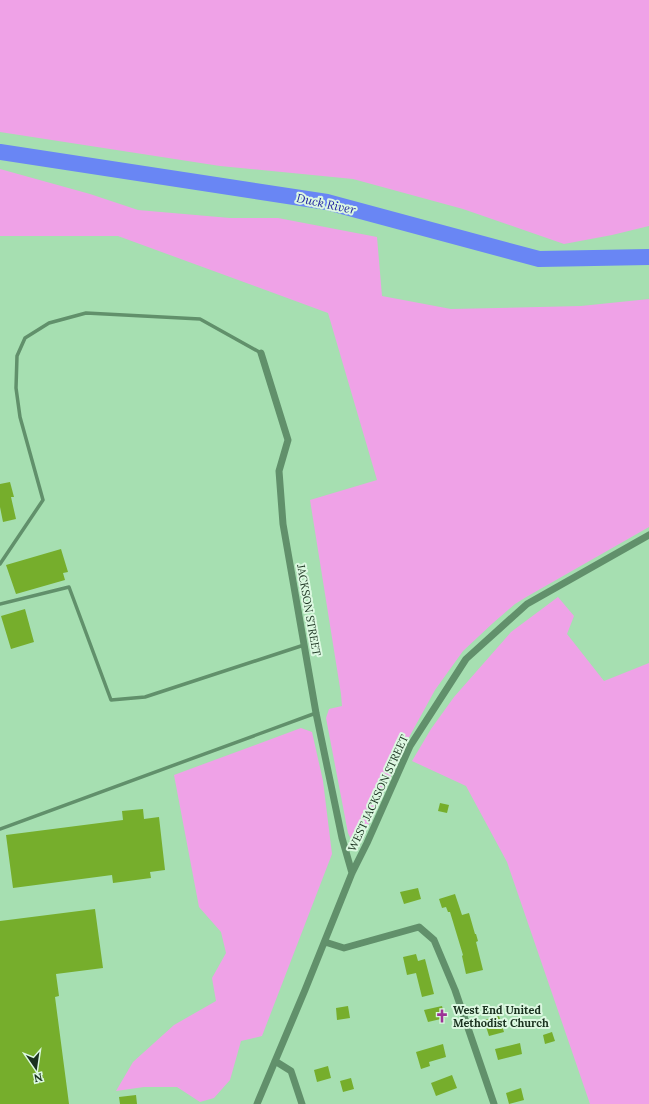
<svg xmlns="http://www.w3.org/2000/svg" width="649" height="1104" font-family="Lora,serif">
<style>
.green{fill:#efa2e7}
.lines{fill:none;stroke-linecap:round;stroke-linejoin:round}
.river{stroke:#6986f4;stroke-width:16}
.building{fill:#76ae2c}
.lane{stroke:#61906b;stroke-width:3.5}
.street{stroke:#61906b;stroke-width:7}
.labels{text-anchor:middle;stroke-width:4;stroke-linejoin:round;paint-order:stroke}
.street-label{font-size:11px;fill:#1a311f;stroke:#dcf8e1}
.poi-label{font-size:11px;font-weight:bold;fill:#1a311f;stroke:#dcf8e1;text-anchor:start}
.water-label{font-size:12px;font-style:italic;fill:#1e1e9f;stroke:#dcf8e1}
</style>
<rect width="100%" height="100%" fill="#a6dfb1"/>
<path class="green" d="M0 0H649V226L612 235 564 244 463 209 353 179 220 166 0 132Z
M0 169 90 194 138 210 230 218H278L377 237 382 296 451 309 581 306 649 299V527L528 596 515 604 493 623 463 651 435 690 407 741 361 841 356 842 352 841 348 833 326 718 329 709 342 706 341 694 310 500 377 480 328 313 118 236H0Z
M558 597 574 616 567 634 604 681 649 663V1104H590L507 862 466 786 412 761 431 729 454 697 511 632Z
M301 728 312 732 323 781 332 854 262 1036 241 1041 230 1080 214 1098 200 1102 177 1087H144L116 1091 133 1062 174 1025 216 1001 212 978 226 953 221 932 199 907 174 775Z"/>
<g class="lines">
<path class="river" d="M0 152 327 202 539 259 649 257"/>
</g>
<path class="building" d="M10 482 14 497H11L16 519 3 522 0 507V484Z
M61 549 68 572 63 573 65 580 16 594 6 565Z
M25 609 34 642 11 649 1 616Z
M440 803 449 805 447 813 438 811Z
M143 809 144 819 159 817 165 870 150 872 151 878 113 883 112 875 13 888 6 835 123 820 122 811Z
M418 888 421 899 404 904 400 892Z
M455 894 462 915 469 913 475 934H476L478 941 476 942 483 970 466 974 462 956 463 955 450 912H448L446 907 442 908 439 899Z
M95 909 103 968 56 974 59 996 55 997 69 1104H0V921Z
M416 954 418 961 425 959 434 994 422 997 416 973 407 975 403 957Z
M348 1006 350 1018 337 1020 336 1008Z
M442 1006 445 1018 428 1022 424 1010Z
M499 1016 504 1032 489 1036 484 1020Z
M552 1032 555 1041 545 1044 543 1035Z
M520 1043 522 1054 498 1060 495 1049Z
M443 1044 446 1057 429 1062 430 1066 421 1069 416 1052Z
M328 1066 331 1078 317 1082 314 1070Z
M452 1075 457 1088 436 1096 431 1083Z
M351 1078 354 1089 343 1092 340 1081Z
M521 1088 524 1100 509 1104 506 1093Z
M136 1095 137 1104H120L119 1097Z"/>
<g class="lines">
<path class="lane" d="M0 564 43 500 20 417 16 388 17 356 25 338 49 323 86 313 200 319 261 353
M0 604 69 587 111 700 145 697 304 645
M0 829 316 713"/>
<path class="street" d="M261 353 288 440 279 471 283 524 316 713 342 838 352 873
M325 942 344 948 419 927 434 940 455 990 494 1104
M275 1061 291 1071 302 1104
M257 1104 305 990 352 873 367 843 410 746 466 659 527 604 649 535"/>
</g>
<defs>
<g id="church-bare" transform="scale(1.08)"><path d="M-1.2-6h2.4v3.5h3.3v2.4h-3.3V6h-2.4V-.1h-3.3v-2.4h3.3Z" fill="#9c3396" stroke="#dcf8e1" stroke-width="2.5" paint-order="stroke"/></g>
</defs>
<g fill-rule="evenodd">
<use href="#church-bare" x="442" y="1016"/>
</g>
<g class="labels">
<g class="street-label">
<text transform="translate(309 610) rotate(80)" y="4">JACKSON STREET</text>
<text transform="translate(378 793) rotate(-65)" y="4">WEST JACKSON STREET</text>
</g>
<g class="poi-label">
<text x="453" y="1014">West End United<tspan x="453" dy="13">Methodist Church</tspan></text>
</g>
<g class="water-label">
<text transform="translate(326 204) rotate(12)" y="4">Duck River</text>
</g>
</g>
<g transform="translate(36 1068) rotate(167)" stroke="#dcf8e1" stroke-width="3" paint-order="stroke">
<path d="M0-3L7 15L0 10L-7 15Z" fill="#1a311f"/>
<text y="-6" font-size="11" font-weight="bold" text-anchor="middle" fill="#1a311f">N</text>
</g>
</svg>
